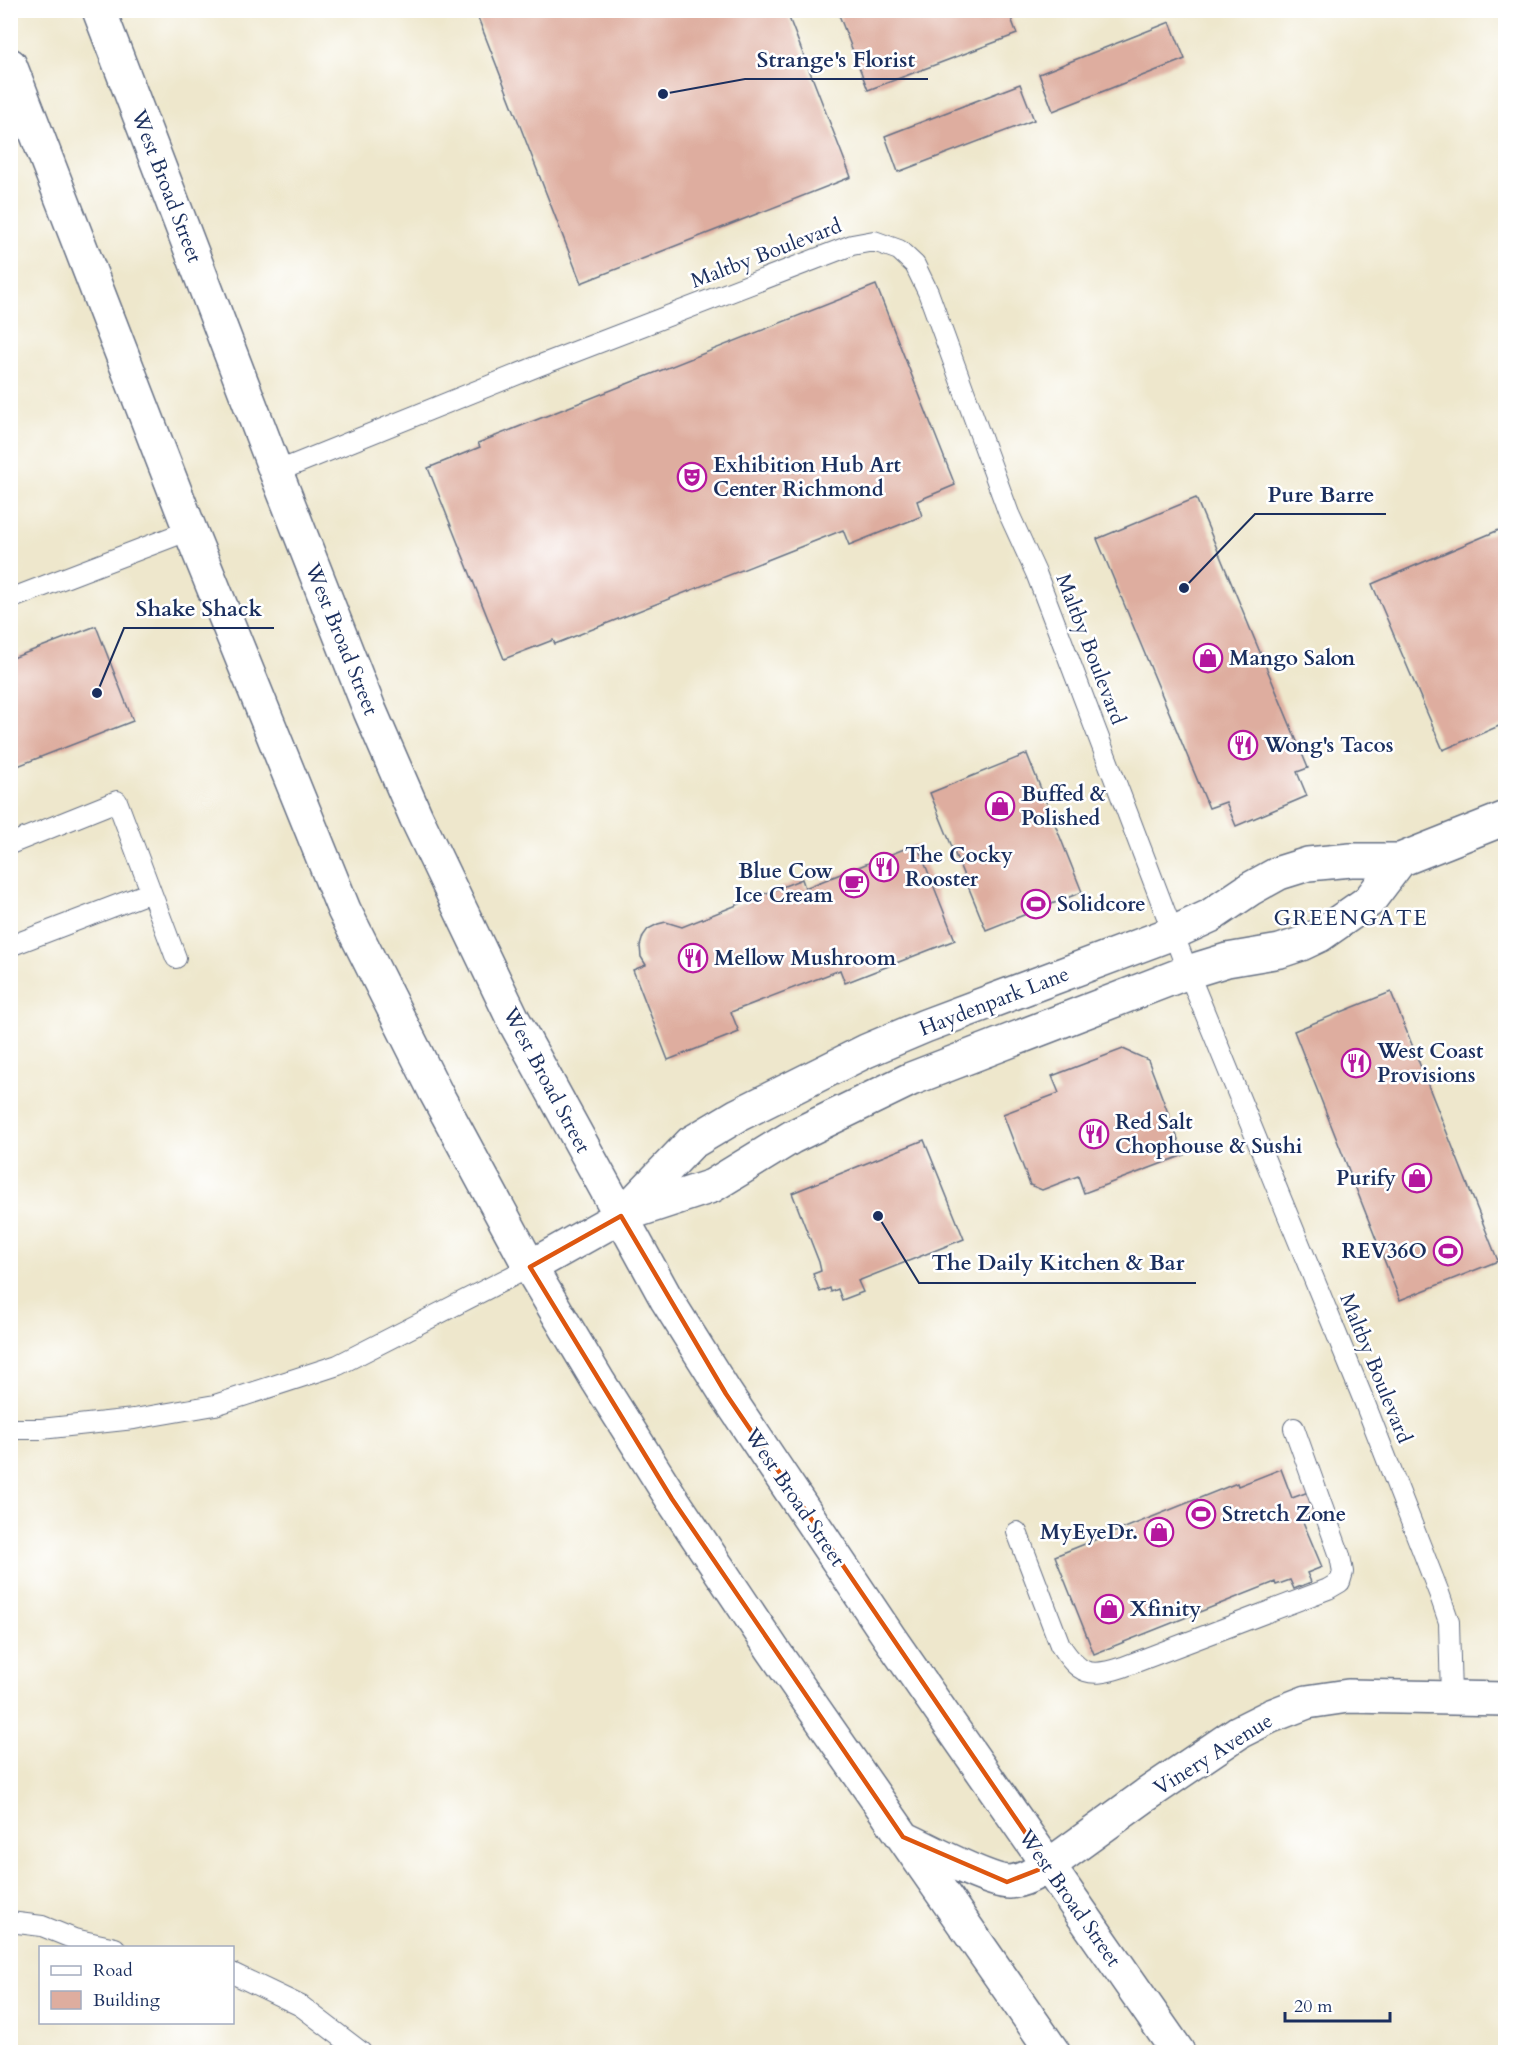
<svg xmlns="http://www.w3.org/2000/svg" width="1516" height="2063" font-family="Cardo,serif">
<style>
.building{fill:#dead9f}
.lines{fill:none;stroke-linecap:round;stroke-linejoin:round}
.service-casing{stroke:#656f84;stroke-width:22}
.minor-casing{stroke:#656f84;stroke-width:36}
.primary-casing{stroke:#656f84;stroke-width:36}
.service{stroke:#fff;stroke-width:20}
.minor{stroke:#fff;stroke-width:33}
.primary{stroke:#fff;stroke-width:33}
.marked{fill:none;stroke:#de5710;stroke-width:4.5;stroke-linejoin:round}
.labels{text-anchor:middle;stroke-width:5;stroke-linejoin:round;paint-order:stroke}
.street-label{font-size:21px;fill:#1b2f5e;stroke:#fff}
.poi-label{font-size:21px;font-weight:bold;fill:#1b2f5e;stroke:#fff;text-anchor:start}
.neighbourhood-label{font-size:22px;letter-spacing:1.5px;fill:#1b2f5e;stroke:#fff}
.leader{fill:none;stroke:#1b2f5e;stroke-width:2}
.callout-dot{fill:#1b2f5e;stroke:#fff;stroke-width:2}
.callout-label{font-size:22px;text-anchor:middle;font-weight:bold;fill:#1b2f5e;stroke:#fff;stroke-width:5;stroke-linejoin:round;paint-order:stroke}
</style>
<rect width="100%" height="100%" fill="#fff"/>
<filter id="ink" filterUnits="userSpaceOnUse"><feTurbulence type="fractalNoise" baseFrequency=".0167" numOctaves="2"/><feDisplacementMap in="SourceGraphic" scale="12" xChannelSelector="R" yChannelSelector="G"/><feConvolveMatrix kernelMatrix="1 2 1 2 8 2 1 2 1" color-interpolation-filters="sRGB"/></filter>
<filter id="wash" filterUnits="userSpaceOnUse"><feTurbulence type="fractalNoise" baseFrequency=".008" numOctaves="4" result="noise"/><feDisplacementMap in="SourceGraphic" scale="24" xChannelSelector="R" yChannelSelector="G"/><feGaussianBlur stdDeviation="1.35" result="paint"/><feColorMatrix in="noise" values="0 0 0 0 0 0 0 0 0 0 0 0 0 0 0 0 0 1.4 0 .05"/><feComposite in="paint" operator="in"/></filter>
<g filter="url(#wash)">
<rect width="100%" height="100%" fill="#eee7cc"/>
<g id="blocks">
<path class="building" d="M475 10H786L851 177 581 283Z
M851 10H1008L1017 34 868 90 839 15Z
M1170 22 1185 59 1053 111 1039 74Z
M1020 84 1034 120 898 172 885 136Z
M876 285 955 485 917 501 922 516 849 545 843 530 555 644 553 640 504 659 428 468 480 447 478 443Z
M1196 498 1308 768 1297 772 1307 796 1236 826 1226 802 1209 808 1097 539Z
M1506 527V723L1443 750 1372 584Z
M96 626 133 721 10 769V659Z
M1027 754 1082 892 986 930 930 793Z
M917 844 955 940 845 983 840 970 731 1012 739 1032 668 1060 633 970 646 965 641 957 640 946 643 936 648 929 658 924 666 922 682 927 802 879 805 888Z
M1391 992 1498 1261 1400 1300 1294 1031Z
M1123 1049 1148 1060 1184 1155 1084 1193 1078 1176 1042 1190 1030 1185 1003 1114 1059 1093 1052 1076Z
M924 1140 964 1239 858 1281 863 1292 842 1300 838 1289 831 1292 830 1288 820 1292 813 1274 821 1271 819 1262 792 1193Z
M1281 1469 1292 1498 1311 1491 1319 1511 1301 1517 1322 1567 1307 1573 1311 1582 1294 1589 1290 1580 1276 1585 1275 1582 1094 1654 1055 1556 1237 1483 1238 1486Z"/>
</g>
</g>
<g filter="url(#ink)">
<use href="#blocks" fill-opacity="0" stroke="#656f84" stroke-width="1.5"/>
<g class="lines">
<g class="service-casing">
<path id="service" d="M276 472 538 366 852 245 874 241 899 250 915 265 928 292 1009 514 1036 573 1188 972 1364 1401 1439 1593 1449 1622 1451 1697
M10 599 190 530
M10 844 117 801 176 958
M10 946 151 892
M10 1429H41L134 1419 215 1405 338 1365 530 1267
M1017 1532 1060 1645C1080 1675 1089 1678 1123 1667L1328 1589 1340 1582 1343 1572 1340 1556 1294 1428
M10 1922 42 1926 74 1939 115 1948
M232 1973 301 2006 361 2052"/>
</g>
<g class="minor-casing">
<path id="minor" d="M621 1216 691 1143 738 1115 866 1051 925 1026 1173 933 1210 916 1250 889 1279 873 1308 864 1351 860H1400L1506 818
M530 1267 621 1216 712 1186 792 1137 911 1079 1188 972 1227 960 1280 951 1301 944 1320 935 1369 901 1400 860
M1048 1866 1146 1795 1239 1732 1271 1716 1307 1702 1348 1696 1506 1699"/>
</g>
<g class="primary-casing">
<path id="primary" d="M99 10 276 472 370 711 416 817 513 1019 667 1300 726 1394 889 1637 1178 2052
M10 65 190 530 344 910 436 1093 530 1267 598 1381 672 1499 773 1650 1053 2052
M904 1838C925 1848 988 1882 1009 1882 1023 1881 1036 1873 1048 1866"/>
</g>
<use href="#service" class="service"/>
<use href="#minor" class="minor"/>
<use href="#primary" class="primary"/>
</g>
</g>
<path class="marked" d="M621 1216 726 1394 1048 1866 1007 1882 903 1837 672 1499 530 1267Z"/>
<defs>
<g id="theatre-ring" transform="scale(1.5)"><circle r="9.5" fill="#fff" stroke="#b5179e" stroke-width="1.5"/><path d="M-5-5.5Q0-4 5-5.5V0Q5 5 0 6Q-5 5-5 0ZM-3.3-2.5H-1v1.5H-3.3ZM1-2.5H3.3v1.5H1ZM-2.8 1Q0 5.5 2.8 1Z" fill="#b5179e"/></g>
<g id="shop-ring" transform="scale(1.5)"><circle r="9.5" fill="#fff" stroke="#b5179e" stroke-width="1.5"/><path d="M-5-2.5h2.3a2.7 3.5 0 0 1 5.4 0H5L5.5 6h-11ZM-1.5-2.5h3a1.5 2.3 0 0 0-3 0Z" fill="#b5179e"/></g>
<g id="restaurant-ring" transform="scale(1.5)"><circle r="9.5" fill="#fff" stroke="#b5179e" stroke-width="1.5"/><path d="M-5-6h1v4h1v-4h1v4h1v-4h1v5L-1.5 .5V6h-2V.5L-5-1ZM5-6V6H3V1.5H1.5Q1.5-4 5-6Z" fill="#b5179e"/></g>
<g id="cafe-ring" transform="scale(1.5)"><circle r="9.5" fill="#fff" stroke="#b5179e" stroke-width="1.5"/><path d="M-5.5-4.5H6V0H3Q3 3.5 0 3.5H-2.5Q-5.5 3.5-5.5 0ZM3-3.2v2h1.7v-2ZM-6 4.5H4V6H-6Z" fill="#b5179e"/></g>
<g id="stadium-ring" transform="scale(1.5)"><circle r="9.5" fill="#fff" stroke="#b5179e" stroke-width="1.5"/><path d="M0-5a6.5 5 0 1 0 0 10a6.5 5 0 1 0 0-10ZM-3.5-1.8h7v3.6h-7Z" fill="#b5179e"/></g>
</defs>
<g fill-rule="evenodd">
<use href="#theatre-ring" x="692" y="477"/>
<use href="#shop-ring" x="1208" y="658"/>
<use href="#restaurant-ring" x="1243" y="745"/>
<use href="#shop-ring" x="1000" y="806"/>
<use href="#restaurant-ring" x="884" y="867"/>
<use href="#cafe-ring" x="854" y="883"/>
<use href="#stadium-ring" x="1036" y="904"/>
<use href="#restaurant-ring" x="693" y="958"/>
<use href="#restaurant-ring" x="1356" y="1063"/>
<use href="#restaurant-ring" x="1094" y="1134"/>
<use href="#shop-ring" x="1417" y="1178"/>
<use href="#stadium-ring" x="1448" y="1251"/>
<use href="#stadium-ring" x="1201" y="1514"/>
<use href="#shop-ring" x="1159" y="1532"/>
<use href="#shop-ring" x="1109" y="1609"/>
</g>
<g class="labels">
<g class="street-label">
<text transform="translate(167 186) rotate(69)" y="7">West Broad Street</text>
<text transform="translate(766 253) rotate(-21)" y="7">Maltby Boulevard</text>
<text transform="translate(342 639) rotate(68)" y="7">West Broad Street</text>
<text transform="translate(1091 649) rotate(69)" y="7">Maltby Boulevard</text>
<text transform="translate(994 1001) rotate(-21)" y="7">Haydenpark Lane</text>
<text transform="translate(547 1080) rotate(62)" y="7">West Broad Street</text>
<text transform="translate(1376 1368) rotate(68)" y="7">Maltby Boulevard</text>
<text transform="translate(795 1497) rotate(56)" y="7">West Broad Street</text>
<text transform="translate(1213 1754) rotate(-32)" y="7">Vinery Avenue</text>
<text transform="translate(1070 1898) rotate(55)" y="7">West Broad Street</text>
</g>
<g class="poi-label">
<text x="713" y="472">Exhibition Hub Art<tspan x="713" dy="24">Center Richmond</tspan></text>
<text x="1229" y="665">Mango Salon</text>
<text x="1264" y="752">Wong's Tacos</text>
<text x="1021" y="801">Buffed &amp;<tspan x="1021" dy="24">Polished</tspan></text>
<text x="905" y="862">The Cocky<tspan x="905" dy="24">Rooster</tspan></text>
<text x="833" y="878" text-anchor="end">Blue Cow<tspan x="833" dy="24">Ice Cream</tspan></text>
<text x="1057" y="911">Solidcore</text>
<text x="714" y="965">Mellow Mushroom</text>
<text x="1377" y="1058">West Coast<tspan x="1377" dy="24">Provisions</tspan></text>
<text x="1115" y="1129">Red Salt<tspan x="1115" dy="24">Chophouse &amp; Sushi</tspan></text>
<text x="1396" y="1185" text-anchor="end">Purify</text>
<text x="1427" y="1258" text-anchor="end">REV36O</text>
<text x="1222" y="1521">Stretch Zone</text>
<text x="1138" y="1539" text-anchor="end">MyEyeDr.</text>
<text x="1130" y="1616">Xfinity</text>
</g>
<g class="neighbourhood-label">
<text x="1351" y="925">GREENGATE</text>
</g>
</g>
<path class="leader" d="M663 94L745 79H928M1184 588L1255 514H1386M97 693L124 628H274M878 1216L919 1283H1196"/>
<g class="callout-dot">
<circle cx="663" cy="94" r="6"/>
<circle cx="1184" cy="588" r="6"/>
<circle cx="97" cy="693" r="6"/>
<circle cx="878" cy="1216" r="6"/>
</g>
<g class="callout-label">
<text x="836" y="67">Strange's Florist</text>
<text x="1321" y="502">Pure Barre</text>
<text x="199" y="616">Shake Shack</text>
<text x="1058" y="1270">The Daily Kitchen &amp; Bar</text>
</g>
<rect width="1516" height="2063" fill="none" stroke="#fff" stroke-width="36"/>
<rect x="39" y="1946" width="195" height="78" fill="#ffffff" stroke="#a4acbf" stroke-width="1.5"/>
<rect x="51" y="1966" width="30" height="9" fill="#ffffff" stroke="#a4acbf" stroke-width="1.5"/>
<text x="93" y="1976" font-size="18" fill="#1b2f5e">Road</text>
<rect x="51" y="1991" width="30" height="18" fill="#dead9f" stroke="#a4acbf" stroke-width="1.5"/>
<text x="93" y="2006" font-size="18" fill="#1b2f5e">Building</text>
<path d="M1285 2012v9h105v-9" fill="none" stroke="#1b2f5e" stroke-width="3"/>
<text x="1294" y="2012" font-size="18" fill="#1b2f5e" stroke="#ffffff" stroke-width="4.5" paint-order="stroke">20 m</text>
</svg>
